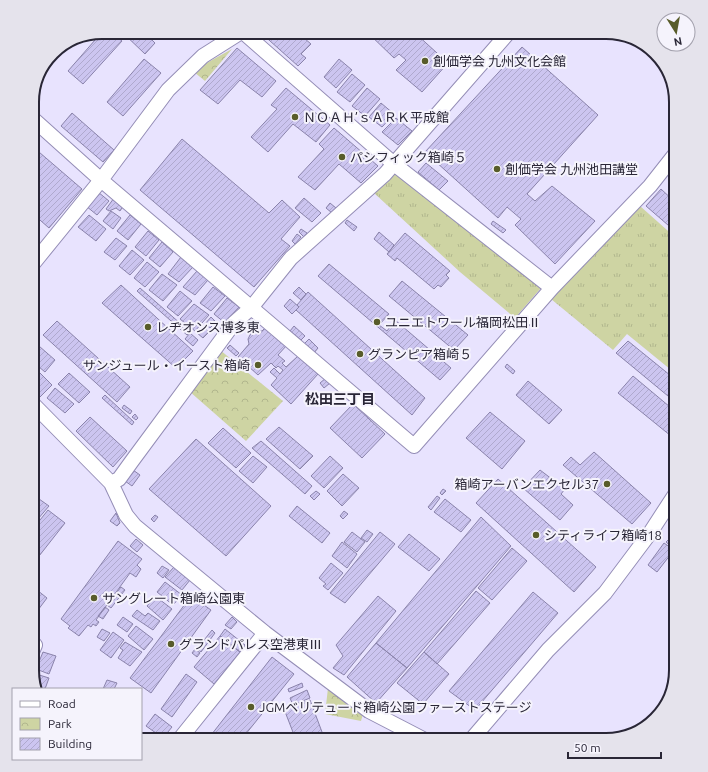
<svg xmlns="http://www.w3.org/2000/svg" width="708" height="772" font-family="Ubuntu,'Noto Sans JP',sans-serif">
<style>
.grass{fill:url(#grass-tufts)}
.park{fill:url(#park-crowns)}
.building{fill:url(#building-hatch);stroke:#8a83ab}
.lines{fill:none;stroke-linecap:round;stroke-linejoin:round}
.minor-casing{stroke:#948db6;stroke-width:16}
.minor{stroke:#fff;stroke-width:14}
.poi-dot{fill:#585c2a;stroke:#f5f3fc;stroke-width:1.5}
.labels{text-anchor:middle;stroke-width:4;stroke-linejoin:round;paint-order:stroke}
.poi-label{font-size:13px;fill:#292636;stroke:#f5f3fc;text-anchor:start}
.neighbourhood-label{font-size:14px;font-weight:bold;fill:#292636;stroke:#f5f3fc}
.rim{fill:none;stroke:#292636;stroke-width:2}
</style>
<defs>
<pattern id="grass-tufts" width="24" height="20" patternUnits="userSpaceOnUse"><rect width="24" height="20" fill="#ced4a3"/><path d="M3 7l-1-3M5 7V3M7 7l1-3M15 17l-1-3M17 17v-4M19 17l1-3" fill="none" stroke="#b1b68d"/></pattern>
<pattern id="park-crowns" width="20" height="18" patternUnits="userSpaceOnUse"><rect width="20" height="18" fill="#ced4a3"/><path d="M2 6a3 3 0 1 1 6 0M12 15a3 3 0 1 1 6 0" fill="none" stroke="#b1b68d"/></pattern>
<pattern id="building-hatch" width="6" height="6" patternUnits="userSpaceOnUse"><rect width="6" height="6" fill="#ccc5f0"/><path d="M-1 1l2-2M0 6l6-6M5 7l2-2" fill="none" stroke="#afa9ce"/></pattern>
</defs>
<rect width="100%" height="100%" fill="#e8e3fe"/>
<path class="grass" d="M394 173 541 288 515 318 460 272 374 193Z
M640 206 676 238V374L627 334 613 350 551 299Z"/>
<path class="park" d="M232 49 205 81 194 72 203 65Z
M220 350 283 401 246 441 189 391Z
M328 688 363 714 361 721 325 714Z"/>
<path class="building" d="M102 32H111L122 41 83 84 68 71Z
M122 32H151L148 36 155 43 145 54Z
M260 32H297L311 44 301 54 306 58 298 66Z
M367 32H416L415 33 448 63 422 92 396 70 406 60 399 54 394 58Z
M522 47 598 115 527 194 535 201 552 186 595 221 555 264 515 225 521 219 507 207 498 218 425 152Z
M237 48 276 81 262 97 240 80 218 104 200 90Z
M144 59 161 73 123 116 107 102Z
M339 59 352 70 336 88 324 77Z
M352 74 365 85 350 102 337 92Z
M286 88 330 125 316 142 293 124 268 152 251 137 277 109 271 105Z
M367 88 380 99 365 116 352 106Z
M381 103 394 114 382 127 369 117Z
M72 113 114 150 103 162 61 126Z
M396 118 412 131 398 145 382 132Z
M334 128 378 166 361 183 339 164 315 190 298 177 324 149 319 144Z
M182 139 269 213 282 200 300 217 281 239 290 246 254 287 140 190Z
M32 146 82 189 49 228 32 213Z
M426 163 448 181 439 190 418 172Z
M661 189 676 203V232L646 206Z
M98 192 109 201 97 215 86 206Z
M114 198 124 205 120 211 116 208 109 211 106 209Z
M304 198 321 213 312 222 295 208Z
M330 203 336 208 332 213 326 208Z
M111 211 121 218 113 229 103 221Z
M89 215 106 229 96 241 78 227Z
M130 215 141 224 128 240 117 231Z
M347 220 357 227 354 231 345 223Z
M493 221 506 230 503 233 491 224Z
M301 229 307 233 304 237 299 232Z
M148 231 159 240 146 256 135 247Z
M379 232 394 245 389 252 374 239Z
M405 233 450 271 446 275 449 278 441 287 438 285 434 289 397 258 395 261 387 254Z
M297 234 301 237 295 244 292 241Z
M116 238 127 246 115 260 104 252Z
M162 242 173 252 160 267 149 258Z
M132 250 144 260 130 275 119 266Z
M181 257 193 267 179 282 168 274Z
M147 262 159 272 145 287 134 278Z
M329 264 389 314 379 325 387 331 395 320 451 368 440 380 318 276Z
M197 271 208 280 195 295 183 287Z
M162 274 177 285 163 301 149 290Z
M402 281 468 335 454 350 389 296Z
M121 285 193 351 176 368 102 303Z
M213 287 225 296 211 311 200 303Z
M299 287 306 294 301 300 293 293Z
M140 288 190 332 187 335 137 291Z
M180 291 192 301 178 316 167 307Z
M308 292 425 398 412 415 296 310 299 307 297 305Z
M227 298 239 307 225 323 214 314Z
M290 299 299 307 292 314 284 306Z
M194 304 209 315 195 331 180 319Z
M211 317 216 322 210 328 205 324Z
M57 321 130 387 117 402 43 335Z
M203 326 209 332 203 338 197 333Z
M294 326 305 336 301 340 290 331Z
M266 327 287 345 278 355 285 361 282 363 286 367 298 356 318 374 291 404 271 385 277 378 270 372 274 368 280 374 283 370 278 366 276 368 271 363 258 375 238 357 249 344 248 339 251 333 256 331H262Z
M190 333 198 340 193 346 185 339Z
M32 339 38 344 32 351Z
M309 339 318 348 314 353 304 344Z
M628 341 676 380V387L668 396 616 353Z
M230 345 239 353 236 356 227 348Z
M39 346 55 360 45 372 32 361V353Z
M507 364 515 371 513 374 505 367Z
M37 370 52 385 40 397 32 390V375Z
M69 373 90 392 79 403 58 384Z
M633 376 676 412V431L671 436 618 393Z
M326 378 330 383 324 388 320 383Z
M528 381 562 410 549 424 516 395Z
M55 388 74 404 65 413 47 398Z
M105 395 134 422 132 425 102 398Z
M353 404 385 434 362 458 330 428Z
M124 405 132 411 130 414 122 408Z
M490 412 525 441 502 469 466 438Z
M135 414 138 418 136 420 132 417Z
M90 417 127 451 113 467 76 431Z
M279 427 313 456 300 469 266 439Z
M223 428 251 453 236 468 208 443Z
M196 439 271 506 226 556 149 489Z
M261 441 312 486 305 494 252 448Z
M32 451 39 457 32 465Z
M594 452 651 503 632 524 563 465 571 457 580 465Z
M253 456 267 467 253 483 239 471Z
M330 456 343 468 324 488 311 476Z
M133 470 140 475 132 486 125 481Z
M540 470 565 489 561 494 573 505 560 520 523 488Z
M343 474 359 488 342 506 327 491Z
M498 479 596 567 574 592 476 503Z
M443 489 446 491 442 495 440 493Z
M316 491 320 494 314 500 310 496Z
M32 494 49 506 32 526Z
M437 496 440 498 431 510 428 507Z
M445 499 471 520 461 532 434 512Z
M297 506 330 533 322 543 289 516Z
M48 510 65 523 32 565V530Z
M344 511 348 514 343 519 340 516Z
M116 513 120 523 117 526 110 521Z
M155 515 158 517 154 522 151 519Z
M481 517 511 546 407 668 376 643Z
M367 530 373 534 367 542 361 538Z
M352 532 365 542 357 552 344 542Z
M380 532 395 544 345 603 330 593Z
M409 534 440 559 429 571 398 547Z
M672 536 676 540V543L672 547 666 542Z
M136 539 143 545 137 552 130 546Z
M118 541 142 559 137 565 141 569 136 577 130 573 96 620 99 622 96 626 93 624 91 627 88 625 79 636 68 628 70 626 61 619Z
M342 542 357 554 347 568 332 556Z
M664 543 674 550 657 572 648 565Z
M512 548 527 561 492 600 478 588Z
M331 563 343 573 328 590 323 586 326 584 319 578Z
M162 566 169 570 163 578 157 573Z
M174 567 190 580 182 590 165 577Z
M165 582 182 595 173 605 157 592Z
M32 586 47 598 32 618Z
M121 587 125 590 111 608 107 605Z
M476 591 490 603 437 664 424 652Z
M533 592 558 613 475 710 449 691Z
M155 596 172 609 163 620 147 606Z
M191 596 211 610 151 693 130 678Z
M378 596 396 611 344 675 333 668 343 656 336 645Z
M105 607 109 610 103 619 98 616Z
M137 610 145 616 148 613 160 621 153 630 132 616Z
M123 617 133 624 127 632 117 625Z
M232 617 237 622 231 629 225 625Z
M136 626 153 639 144 650 128 636Z
M102 629 110 633 104 641 97 637Z
M225 629 245 645 240 652 220 636Z
M212 630 215 633 201 652 197 649Z
M113 632 124 640 111 658 100 650Z
M220 636 240 652 214 684 194 667Z
M125 642 142 652 130 666 118 658 123 650 120 648Z
M376 643 407 668 376 703 347 677Z
M195 649 200 653 197 657 192 653Z
M43 652 56 656 49 674 36 669Z
M424 652 449 674 423 704 397 683Z
M272 657 294 674 241 740H209L208 739Z
M36 674 49 678 45 689H38L34 677Z
M186 674 197 682 172 717 161 709Z
M107 680 117 683 114 689H103Z
M302 683 303 687 289 692 288 689Z
M307 690 310 698 293 705 290 698Z
M310 700 325 740H296L284 709Z
M155 714 172 727 163 738 146 726Z"/>
<g class="lines">
<g class="minor-casing">
<path id="minor" d="M243 32 394 164 552 288
M32 118 101 180 414 446 552 288 650 186 676 153
M32 265 101 180 168 90 203 56 241 32
M32 403 111 483 126 515 135 526 265 633 369 711 425 740
M111 483 119 479 132 461 234 323 251 308 291 258 385 174 509 32
M32 652 35 645H32
M179 740 265 633
M471 740 548 650 605 593 650 533 676 493"/>
</g>
<use href="#minor" class="minor"/>
</g>
<g class="poi-dot">
<circle cx="425" cy="61" r="4"/>
<circle cx="295" cy="117" r="4"/>
<circle cx="342" cy="157" r="4"/>
<circle cx="497" cy="169" r="4"/>
<circle cx="377" cy="322" r="4"/>
<circle cx="148" cy="327" r="4"/>
<circle cx="360" cy="354" r="4"/>
<circle cx="258" cy="365" r="4"/>
<circle cx="607" cy="484" r="4"/>
<circle cx="536" cy="535" r="4"/>
<circle cx="94" cy="598" r="4"/>
<circle cx="171" cy="644" r="4"/>
<circle cx="251" cy="707" r="4"/>
</g>
<g class="labels">
<g class="poi-label">
<text x="433" y="66">創価学会 九州文化会館</text>
<text x="303" y="122">ＮＯＡＨ’ｓＡＲＫ平成館</text>
<text x="350" y="162">パシフィック箱崎５</text>
<text x="505" y="174">創価学会 九州池田講堂</text>
<text x="385" y="327">ユニエトワール福岡松田Ⅱ</text>
<text x="156" y="332">レヂオンス博多東</text>
<text x="368" y="359">グランピア箱崎５</text>
<text x="250" y="370" text-anchor="end">サンジュール・イースト箱崎</text>
<text x="599" y="489" text-anchor="end">箱崎アーバンエクセル37</text>
<text x="544" y="540">シティライフ箱崎18</text>
<text x="102" y="603">サングレート箱崎公園東</text>
<text x="179" y="649">グランドパレス空港東Ⅲ</text>
<text x="259" y="712">JGMベリテュード箱崎公園ファーストステージ</text>
</g>
<g class="neighbourhood-label">
<text x="340" y="404">松田三丁目</text>
</g>
</g>
<path d="M0 0H708V772H0ZM102 39H606A63 63 0 0 1 669 102V670A63 63 0 0 1 606 733H102A63 63 0 0 1 39 670V102A63 63 0 0 1 102 39Z" fill="#e5e3ec" fill-rule="evenodd"/>
<path class="rim" d="M102 39H606A63 63 0 0 1 669 102V670A63 63 0 0 1 606 733H102A63 63 0 0 1 39 670V102A63 63 0 0 1 102 39Z"/>
<rect x="12" y="688" width="130" height="72" fill="#f5f3fc" stroke="#a3a1ad"/>
<rect x="20" y="701" width="20" height="6" fill="#ffffff" stroke="#a3a1ad"/>
<text x="48" y="708" font-size="12" fill="#292636">Road</text>
<rect x="20" y="718" width="20" height="12" fill="url(#park-crowns)" stroke="#a3a1ad"/>
<text x="48" y="728" font-size="12" fill="#292636">Park</text>
<rect x="20" y="738" width="20" height="12" fill="url(#building-hatch)" stroke="#a3a1ad"/>
<text x="48" y="748" font-size="12" fill="#292636">Building</text>
<g transform="translate(676 32) rotate(169)"><circle r="19" fill="#f5f3fc" stroke="#a3a1ad"/>
<path d="M0-3L7 15L0 10L-7 15Z" fill="#585c2a"/>
<text y="-6" font-size="11" font-weight="bold" text-anchor="middle" fill="#292636">N</text>
</g>
<path d="M568 752v6h93v-6" fill="none" stroke="#292636" stroke-width="2"/>
<text x="574" y="752" font-size="12" fill="#292636" stroke="#f5f3fc" stroke-width="3" paint-order="stroke">50 m</text>
</svg>
